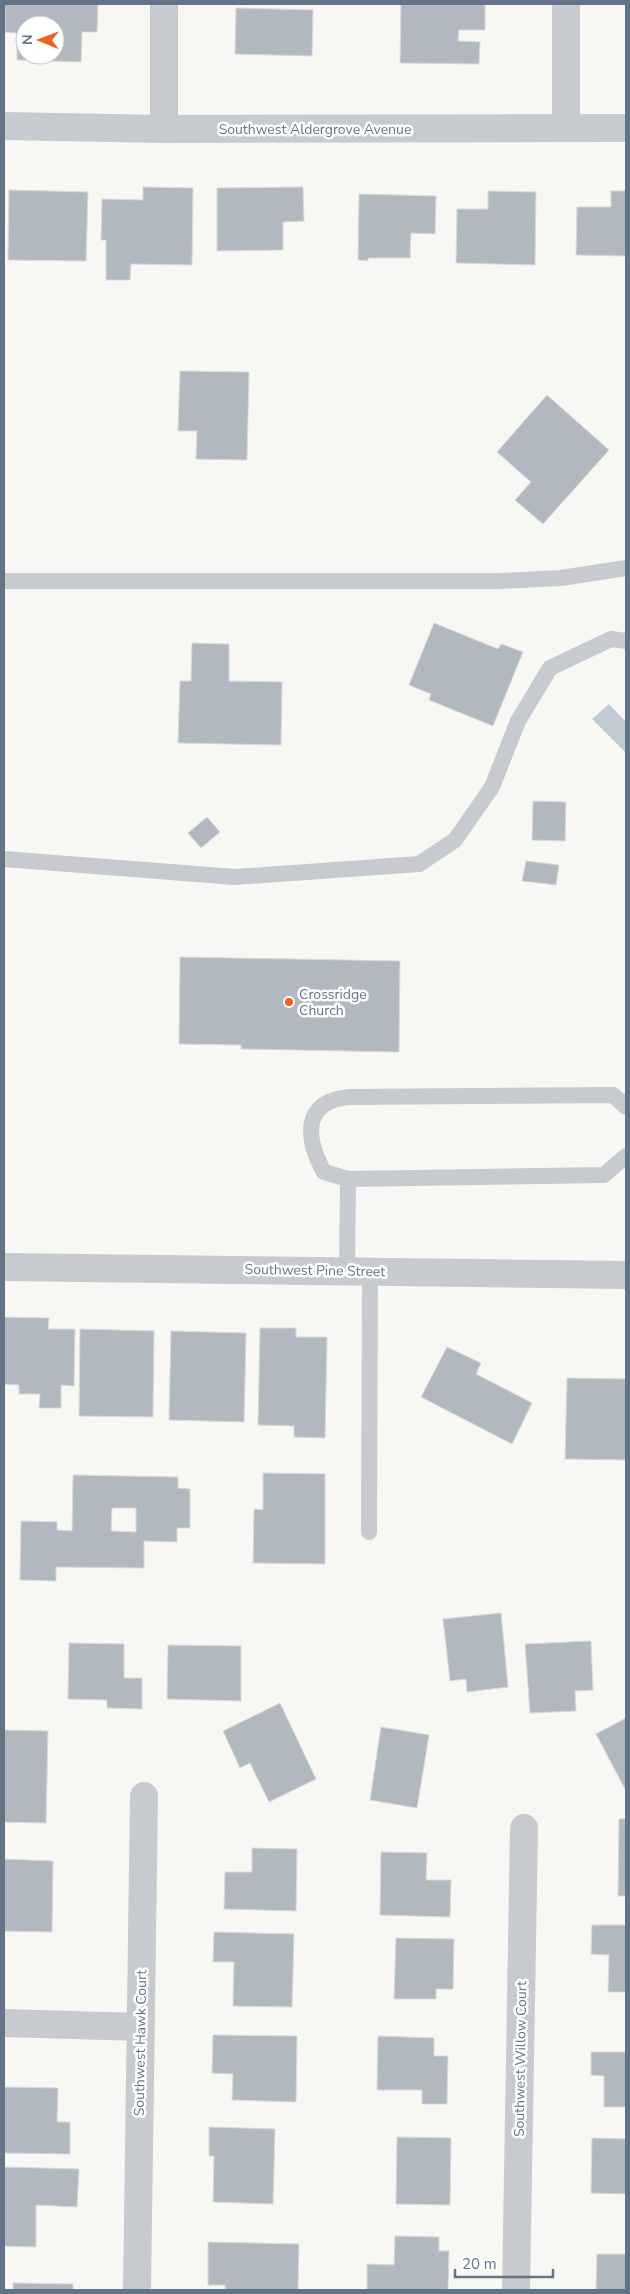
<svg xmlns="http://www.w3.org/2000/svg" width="630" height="2294" font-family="'Nunito Sans',sans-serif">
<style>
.water{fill:#c3ccd2}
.building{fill:#b1b8bf;stroke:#d9d9d7;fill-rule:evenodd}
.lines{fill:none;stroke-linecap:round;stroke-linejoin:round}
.service{stroke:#c7cace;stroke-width:16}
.minor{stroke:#c7cace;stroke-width:28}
.poi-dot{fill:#ef621d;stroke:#fff;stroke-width:2}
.labels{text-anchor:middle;stroke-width:5;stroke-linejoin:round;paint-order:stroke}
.street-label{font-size:14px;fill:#647487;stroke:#fff}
.poi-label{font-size:14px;fill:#647487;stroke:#fff;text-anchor:start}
</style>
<rect width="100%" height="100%" fill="#f7f8f4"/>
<path class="water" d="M609 704 626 722V753L592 719Z"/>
<path class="building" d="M5 4H98L97 32H82L81 62 17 60V33L5 32ZM25 25H55V55H25Z
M401 4H485V30H459L458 41 480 42 479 64 400 63Z
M236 8 313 10 312 56 235 54Z
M143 187 193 188 192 265 131 264 130 280H106V240H101L102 199 143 200Z
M303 187 304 221 283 222V250L217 251V188Z
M9 190 88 192 86 261 8 260Z
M488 191 536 192 535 265 456 263 457 209H488Z
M611 191H626V256L576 255 577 207H611Z
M359 194 436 196 435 234 411 233 410 258H368V261L358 260Z
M180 371 249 372 247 460 196 459 197 431H178Z
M547 395 609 450 543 524 515 500 531 482 497 452Z
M434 623 498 649 501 644 523 652 493 726 429 700 431 694 409 685Z
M192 643 229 644V681L282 682 281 745 178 743 180 681H191Z
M533 801 566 802 565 841 532 840Z
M207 817 220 832 201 848 188 833Z
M526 861 559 865 556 885 522 881Z
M180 957 400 961 399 1052 241 1049V1045L179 1044Z
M4 1317 49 1318 48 1329H75L74 1386 61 1385V1408H39L40 1394H19V1385L4 1384Z
M260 1328H296V1337H327L325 1438 294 1437V1426L258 1425Z
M80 1329 154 1331 153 1417 79 1416Z
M171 1331 246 1333 244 1422 169 1420Z
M447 1347 481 1363 476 1374 532 1403 512 1444 421 1397Z
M567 1378 626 1379V1460L565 1459Z
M263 1473 325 1474V1564L253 1563 254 1509 263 1510Z
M73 1475 178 1477V1488L190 1489V1528H177V1542L144 1541V1568L56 1567V1581L20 1580 21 1521 57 1522V1530L72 1531ZM112 1508H136V1532L111 1531Z
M501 1613 508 1687 467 1692 466 1679 450 1681 443 1619Z
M591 1641 593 1690 575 1691 576 1711 530 1713 525 1644Z
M69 1643 124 1644V1678H142V1709L107 1708V1700L68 1699Z
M168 1645 241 1646V1701L167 1699Z
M280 1703 316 1779 269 1802 250 1763 240 1768 223 1731Z
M626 1718V1791L596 1734Z
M381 1727 429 1735 417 1808 370 1800Z
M4 1730 48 1731 46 1823 4 1822Z
M619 1819H626V1896H618Z
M252 1848 297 1849 296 1911 224 1909 225 1872H252Z
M381 1852 427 1853 426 1880H451L450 1917 380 1915Z
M4 1859 53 1861 52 1932 4 1931Z
M592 1925H626V1992H608L609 1955 591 1954Z
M214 1932 294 1934 292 2007 233 2006 234 1962H213Z
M396 1938 454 1939 453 1989H436V1999H394Z
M213 2035 297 2036 296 2102 232 2100 233 2074 212 2073Z
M378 2036 434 2038V2056H448L447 2104H422V2090H377Z
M591 2052H626V2107H604V2076L591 2075Z
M4 2087 58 2088 57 2122H70V2154L4 2153Z
M209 2127 275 2129 273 2204 213 2202 214 2156H209Z
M397 2137 451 2138 450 2205 396 2204Z
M592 2138 626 2139V2194L591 2193Z
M4 2167 79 2169 77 2207 36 2205V2247L4 2246Z
M395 2236 439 2237V2251H449L448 2290H367V2264L394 2265Z
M208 2242 299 2244 298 2290H225V2285H208Z
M597 2254H626V2290H596Z
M13 2283 73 2284V2290H13Z"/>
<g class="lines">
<path class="service" d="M4 581H502L561 578 626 568
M4 859 235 877 419 864 455 840 492 787 518 721 550 668 611 639 626 641
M626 1107 613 1095 350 1097C302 1101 305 1138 324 1172L348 1179 604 1175 626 1156
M347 1271 348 1179
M369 1532 370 1271"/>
<path class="minor" d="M4 126 164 129 626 128
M566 128V4
M164 129V4
M4 1267 626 1275
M4 2023 140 2027
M137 2290 144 1796
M516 2290 524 1828"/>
</g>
<circle class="poi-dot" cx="289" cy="1002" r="5"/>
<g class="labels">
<g class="street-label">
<text x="315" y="134">Southwest Aldergrove Avenue</text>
<text transform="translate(315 1270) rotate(1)" y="5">Southwest Pine Street</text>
<text transform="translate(140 2043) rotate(-89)" y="5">Southwest Hawk Court</text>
<text transform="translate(520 2059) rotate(-89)" y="5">Southwest Willow Court</text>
</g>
<g class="poi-label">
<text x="299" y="999">Crossridge<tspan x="299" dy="16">Church</tspan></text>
</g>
</g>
<rect width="630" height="2294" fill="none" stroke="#647487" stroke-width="10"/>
<g transform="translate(40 40) rotate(271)"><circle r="24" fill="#ffffff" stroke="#c1c7cf"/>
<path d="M0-4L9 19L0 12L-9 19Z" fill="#ef621d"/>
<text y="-8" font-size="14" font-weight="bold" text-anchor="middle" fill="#647487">N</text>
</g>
<path d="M455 2269v8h98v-8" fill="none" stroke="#647487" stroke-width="2.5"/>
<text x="462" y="2269" font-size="15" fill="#647487" stroke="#ffffff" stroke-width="4" paint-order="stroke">20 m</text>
</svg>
